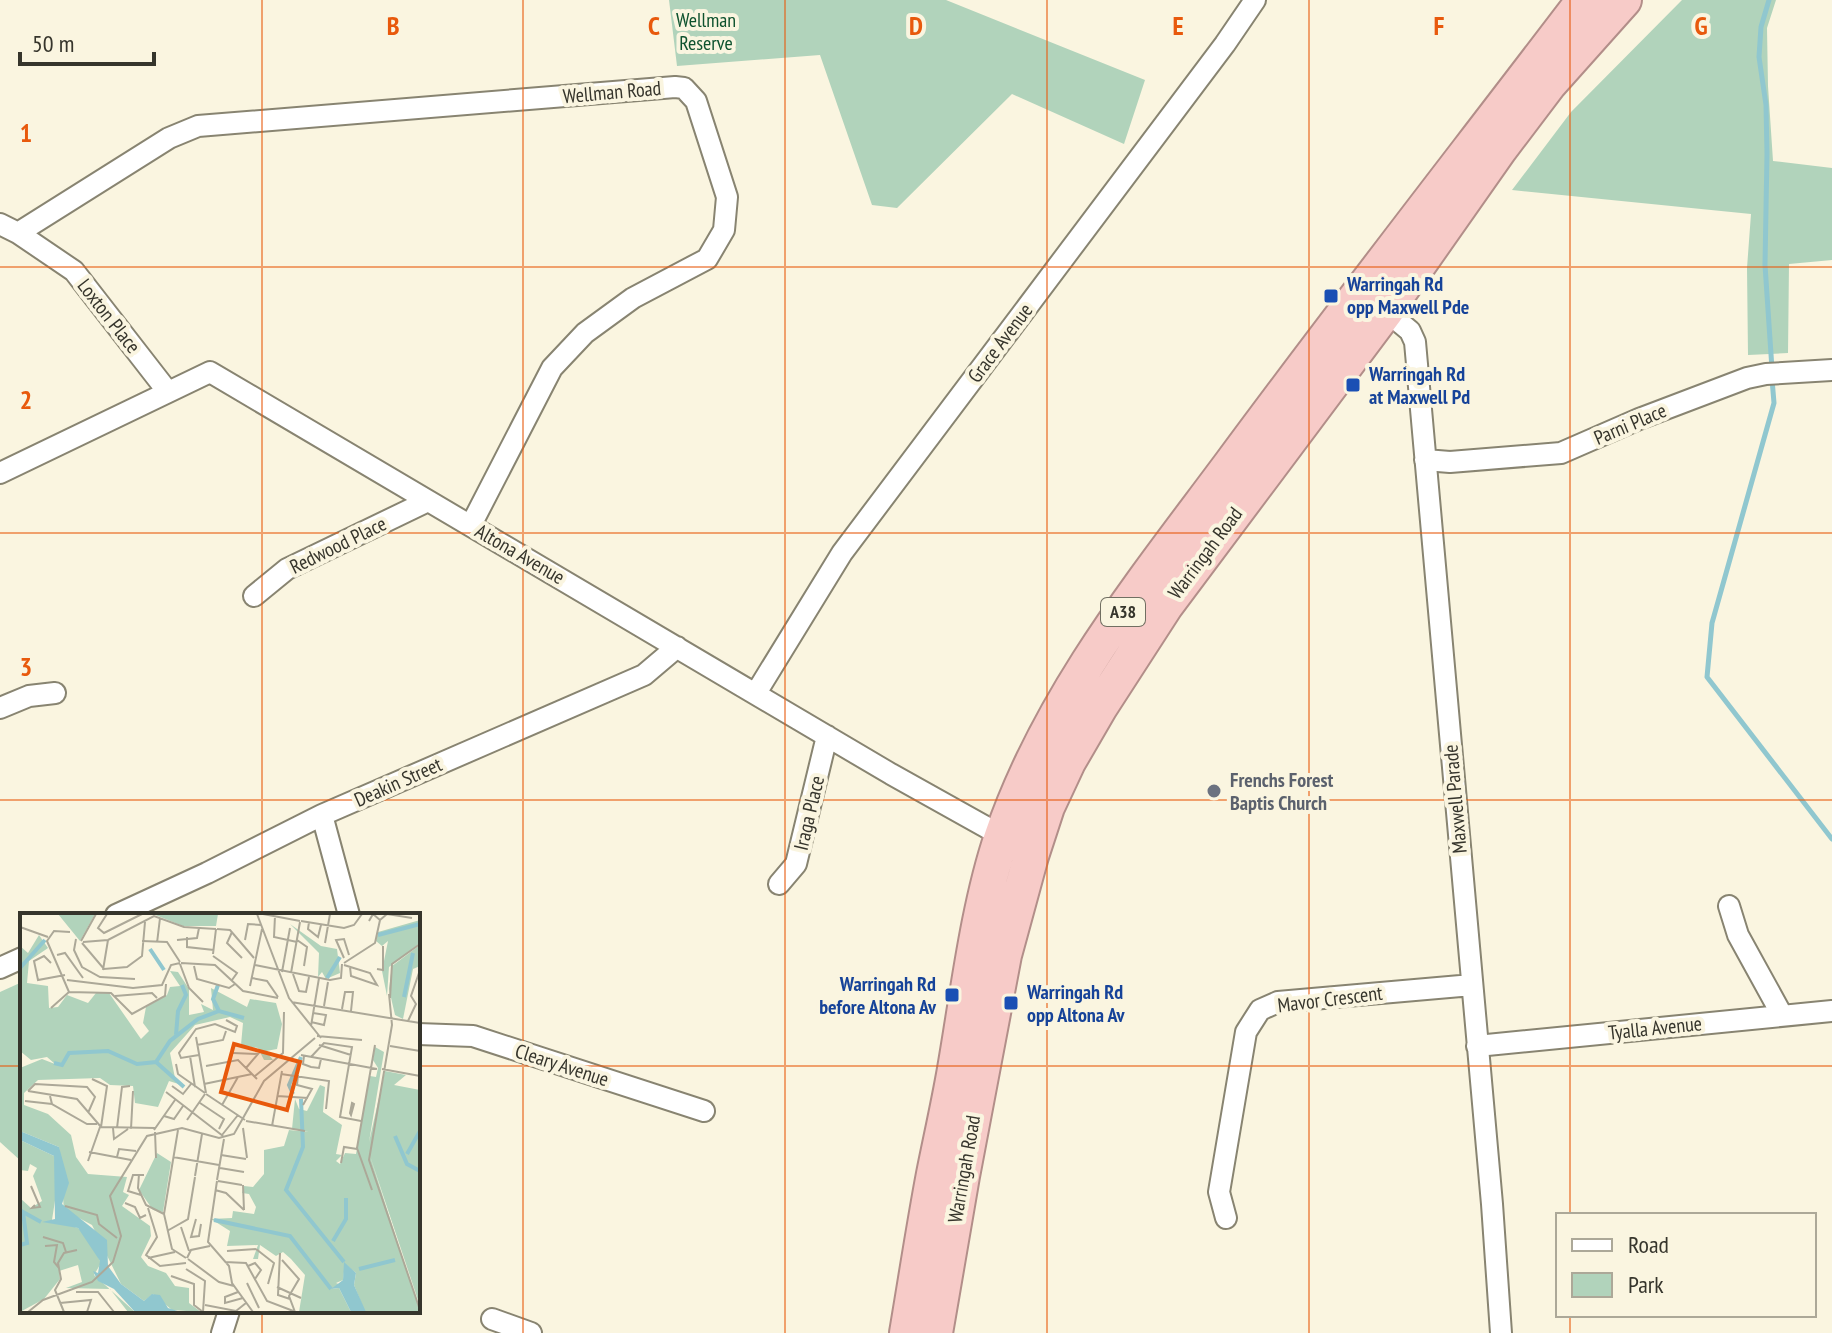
<svg xmlns="http://www.w3.org/2000/svg" width="1832" height="1333" font-family="'PT Sans Narrow',sans-serif">
<style>
.green{fill:#b1d3bb}
.lines{fill:none;stroke-linecap:round;stroke-linejoin:round}
.stream{stroke:#90c7cf;stroke-width:5}
.minor-casing{stroke:#888471;stroke-width:24}
.trunk-casing{stroke:#b28e89;stroke-width:38}
.minor{stroke:#fff;stroke-width:20}
.trunk{stroke:#f7cbc8;stroke-width:34}
.grid{fill:none;stroke:#e8590c;stroke-width:2;stroke-opacity:0.55}
.transit-dot{fill:#1a4fb4;stroke:#faf5e0;stroke-width:3}
.worship-dot{fill:#6b7280;stroke:#faf5e0;stroke-width:3}
.labels{text-anchor:middle;stroke-width:8;stroke-linejoin:round;paint-order:stroke}
.shield{fill:#faf5e0;stroke:#716f62;stroke-width:2}
.shield-label{font-size:18px;font-weight:bold;fill:#36352c}
.park-label{font-size:20px;fill:#0e522e;stroke:#faf5e0}
.street-label{font-size:20px;fill:#36352c;stroke:#faf5e0}
.transit-label{font-size:20px;font-weight:bold;fill:#164399;stroke:#faf5e0;text-anchor:start}
.worship-label{font-size:20px;font-weight:bold;fill:#5b616d;stroke:#faf5e0;text-anchor:start}
.inset-river{fill:none;stroke:#90c7cf;stroke-width:4}
.inset-road{fill:none;stroke:#aca898;stroke-width:2}
.view{fill:#e8590c;fill-opacity:0.15;stroke:#e8590c;stroke-width:4}
.inset-edge{fill:none;stroke:#36352c;stroke-width:4}
.grid-label{font-size:26px;text-anchor:middle;font-weight:bold;fill:#e8590c;stroke:#faf5e0;stroke-width:8;stroke-linejoin:round;paint-order:stroke}
</style>
<rect width="100%" height="100%" fill="#faf5e0"/>
<path class="green" d="M669 0H946L1145 80 1124 144 1012 94 897 208 872 205 820 55 677 66Z
M1682 0H1776L1767 28 1768 86 1773 161 1832 168V260L1789 264 1788 353 1748 355 1747 268 1751 214 1512 190 1571 112Z
M22 982V1162L0 1142V992Z"/>
<g class="lines">
<path class="stream" d="M1769 0 1761 27 1759 57 1766 105 1767 154 1765 265 1772 369
M1772 379 1774 403 1712 623 1707 677 1832 839"/>
<g class="minor-casing">
<path id="minor" d="M0 224 18 233 74 271 168 392
M18 233 169 138 198 126 675 87 684 88 696 101 727 197 724 230 707 259 633 298 585 333 552 368 471 525
M1386 311 1410 331 1415 342 1492 1204 1501 1333
M1425 460 1450 462 1561 453 1639 419 1747 378 1766 374 1832 370
M0 473 210 372 891 774 1002 836
M254 596 287 569 428 501
M756 693 842 553 1225 44 1255 0
M0 708 29 696 55 693
M322 815 349 915
M779 884 796 864 827 736
M1729 906 1738 935 1782 1015
M116 915 207 873 322 815 644 675 677 647
M0 968 22 958
M418 1034 473 1036 704 1111
M1477 1046 1832 1011
M1226 1218 1219 1192 1246 1032 1260 1010 1278 1002 1472 985
M492 1319 531 1333
M222 1333 229 1311"/>
</g>
<g class="trunk-casing">
<path id="trunk" d="M907 1333C916 1280 924 1227 934 1174 941 1139 949 1104 955 1069 968 994 978 907 1002 836 1050 696 1144 581 1231 464 1346 308 1466 155 1584 0
M935 1333 962 1176 1004 955 1031 856 1047 807 1068 762 1100 707 1166 605 1386 311 1499 150 1549 84 1624 0"/>
</g>
<use href="#minor" class="minor"/>
<use href="#trunk" class="trunk"/>
</g>
<path class="grid" d="M262 0V915M523 0V1333M785 0V1333M1047 0V1333M1309 0V1333M1570 0V1215M0 267H1832M0 533H1832M0 800H1832M0 1066H22M418 1066H1832M262 1311V1333M1570 1315V1333"/>
<g class="transit-dot">
<rect x="1323" y="288" width="16" height="16" rx="4"/>
<rect x="1345" y="377" width="16" height="16" rx="4"/>
<rect x="944" y="987" width="16" height="16" rx="4"/>
<rect x="1003" y="995" width="16" height="16" rx="4"/>
</g>
<circle class="worship-dot" cx="1214" cy="791" r="8"/>
<g class="labels">
<rect class="shield" x="1101" y="598" width="44" height="28" rx="6"/>
<g class="shield-label">
<text x="1123" y="618">A38</text>
</g>
<g class="park-label">
<text x="706" y="27">Wellman<tspan x="706" dy="23">Reserve</tspan></text>
</g>
<g class="street-label">
<text transform="translate(612 92) rotate(-5)" y="7">Wellman Road</text>
<text transform="translate(109 316) rotate(52)" y="7">Loxton Place</text>
<text transform="translate(1000 343) rotate(-53)" y="7">Grace Avenue</text>
<text transform="translate(1630 424) rotate(-23)" y="7">Parni Place</text>
<text transform="translate(338 545) rotate(-26)" y="7">Redwood Place</text>
<text transform="translate(1205 553) rotate(-53)" y="7">Warringah Road</text>
<text transform="translate(520 554) rotate(30)" y="7">Altona Avenue</text>
<text transform="translate(398 782) rotate(-24)" y="7">Deakin Street</text>
<text transform="translate(1455 799) rotate(-95)" y="7">Maxwell Parade</text>
<text transform="translate(809 813) rotate(-77)" y="7">Iraga Place</text>
<text transform="translate(1330 999) rotate(-7)" y="7">Mavor Crescent</text>
<text transform="translate(1655 1028) rotate(-6)" y="7">Tyalla Avenue</text>
<text transform="translate(562 1065) rotate(18)" y="7">Cleary Avenue</text>
<text transform="translate(964 1169) rotate(-80)" y="7">Warringah Road</text>
</g>
<g class="transit-label">
<text x="1347" y="291">Warringah Rd<tspan x="1347" dy="23">opp Maxwell Pde</tspan></text>
<text x="1369" y="381">Warringah Rd<tspan x="1369" dy="23">at Maxwell Pd</tspan></text>
<text x="936" y="991" text-anchor="end">Warringah Rd<tspan x="936" dy="23">before Altona Av</tspan></text>
<text x="1027" y="999">Warringah Rd<tspan x="1027" dy="23">opp Altona Av</tspan></text>
</g>
<g class="worship-label">
<text x="1230" y="787">Frenchs Forest<tspan x="1230" dy="23">Baptis Church</tspan></text>
</g>
</g>
<g transform="translate(20 913)">
<rect width="400" height="400" fill="#faf5e0"/>
<path d="M38 1H75L60 28ZM133 1H198L196 13H163ZM400 7V30L369 54 367 83 362 58 368 28 362 33 356 28 358 19ZM270 11 301 33 317 36 320 60 306 66 302 59 298 64 299 40ZM19 22 28 35 9 48 7 70 28 73 29 95 38 94 47 82 68 90 76 80H89L121 126 129 118 123 110 126 94 147 82 150 74 160 73 150 58 158 59 169 76V102L184 99 181 91 193 97 191 75 227 94 230 86 256 90 262 111 257 136 246 138 253 147H244L238 135 221 132 223 110 210 104 175 112 150 140 155 165 165 173 149 168 138 194 115 190 113 173 90 172 80 165 18 167 4 180V192L28 201 51 222 56 244 68 261 107 264 103 279 109 282 102 293 130 313 131 323 121 344 128 353 146 360 155 373 169 375V390L181 399 152 397 133 381 124 388 101 371 72 312 44 297 39 234 0 218V155L22 146 35 151 27 144 11 147 0 138V33L8 40ZM400 32V53L393 56 383 106 375 102 369 76 372 53ZM355 134 364 139 349 229 365 158 386 162 374 172 400 177V393L348 237 400 399H345L334 372 336 360 325 351 323 367 316 370 321 372 311 376 319 375 331 399H279L285 362 271 346 263 339 256 343 240 332 238 346H233L238 332 207 333 210 318 191 306 212 305 213 298 234 301 236 294 229 281 222 280 224 273 233 274 244 261V237L264 233 269 217 289 219 272 216 275 186 279 196 287 198 300 172 305 174 303 199 322 212 316 241 322 242 316 248 320 251 325 240 336 241 350 163 356 164 358 155 353 147ZM0 227 34 243 38 268 32 307 58 315 71 329 81 350 74 362 115 399H108L90 376 46 375 62 369 58 352 39 358 40 366 24 386 0 399V285L11 295 22 288 13 263 17 255 10 251 8 258 0 257ZM137 240 151 249 143 299 133 297 119 277Z" fill="#b1d3bb"/>
<path d="M0 218 39 234 49 270 42 291 87 327 88 353 101 371 124 388 132 381 140 382 148 395 161 399H115L94 376 78 368 73 358 78 360 80 348 58 315 22 309 35 306 34 243 0 227ZM324 349 336 360 334 372 346 399H331L319 375 311 376 323 367Z" fill="#90c7cf"/>
<path class="inset-river" d="M358 22 400 11M130 36 144 57M0 55 25 27M307 65 320 44M198 72 193 86 199 98M384 84 393 40M156 122 158 98 166 82 162 72M136 149 164 174M34 150 42 152 49 140 88 138 117 151 136 149 150 128 178 106 199 98 224 105M273 181 269 172 281 144M281 186 283 234 266 277 324 349M375 223 387 251 400 258M387 241 400 218M194 307 270 323 311 376M313 328 326 306V285M0 332 7 330 3 299 21 309M339 356 375 347"/>
<path class="inset-road" d="M87 1 78 15 84 20 122 1M237 1 269 85 301 125M243 1 280 8M255 3 254 24 277 29M360 7 367 1 392 5M281 8 324 15 334 12 342 1M289 9 288 16 298 24 301 12M0 14 28 24M197 16 210 17 234 45M212 19 207 30 222 45M167 24V34L194 37M56 26 54 37 62 54 80 64 115 66M157 27 177 25 179 15M225 27 228 11 241 12M277 27 287 34 284 53M61 28 76 1M122 28 147 29 160 49M63 29 88 27 134 3 164 14 196 16M62 30 84 56 107 54 122 43 125 9M137 30 140 5M305 30 310 1M193 41 196 16M37 42 45 40 63 65M193 43 217 60 212 67M324 45 316 27 324 26 329 42M31 50 24 43 14 48 18 67 45 62M161 50 195 52 223 78 258 85M324 50 355 30 360 7 353 1 349 8M160 51 169 75 183 89M235 52 310 67 321 65 322 51M324 52 350 60 357 72 331 63 330 54M174 53 177 66 209 75 215 71M357 56 363 57V33M83 57 88 27M262 59 270 15M271 60 280 9M273 61 279 78 286 79 289 64M232 65 247 68 258 84M47 67 113 75 142 72 151 52 160 50M230 73 242 16M49 79 91 80 112 101 145 83 146 71M49 79 27 28 34 18 50 19M369 81 372 112 349 247 400 397M95 83 132 80 137 85M370 85 372 51 400 31M271 89 400 110M304 93 308 69M31 95 49 79M322 96 325 79H333L331 98M388 108 396 91 391 83 400 57M291 109 304 112 306 102 293 100M291 113 299 65M297 123 342 127M176 124 186 180M177 132 203 127 206 118M299 132 331 142M370 133 400 138M213 140 238 141 226 155M179 142 161 145 159 140 176 116 195 111 215 119 217 113 206 107M281 142 357 156M170 143 175 174M284 143 283 151 291 154 299 155 301 146M291 144 304 130 332 134 320 204 341 208M156 151 158 161 185 180M186 153 218 147 237 166M362 156 400 163M261 161 309 168 306 196M278 162 277 172 292 176 283 192M235 163 263 140 264 99M72 166 87 173 81 214M184 171 232 161M152 173 163 181 171 171M8 178 57 186 81 214 135 215M8 178 15 171 67 174 75 184 68 200M146 179 203 223M186 181 225 207M30 183 32 191 67 211H77M257 183 288 185M5 188 32 191M180 190 204 206 199 216M332 190 334 191 331 202 330 200ZM202 192 218 164M144 203 154 206 163 193M167 207 185 181M226 208 285 218M252 213 262 158M93 215 94 226 108 216M97 215 102 174 110 173M223 215 227 245M111 216 113 178M134 217 155 187M158 217 144 301 152 336 166 345M135 219 136 245M202 222 218 202M69 239 111 247M201 242 226 246M97 244 99 236 116 238M153 244 199 252M68 248 80 214M321 250 324 234 337 236M200 255 224 259M119 261 118 275 126 292 144 301M175 263 182 221M197 267 204 226M197 268 188 329 209 353 212 370 233 399M198 268 222 272M223 272 224 297M11 273 20 294 12 295 15 292M195 277 206 280 224 297M352 277 337 235 355 132M121 282 108 278 113 262H124M105 290 115 294 120 305 126 302M45 293 77 302 79 311 97 325M128 295 137 324 126 342 140 353 166 350M176 306 171 324 179 323 181 311M161 314 169 338M147 318 168 306 175 264M23 324 43 330 46 339M25 333 37 332 34 349 39 355M236 336 254 350 248 371M207 338 236 336M260 340 258 382 270 386M128 345 155 339M167 345 171 337 190 333M168 346 199 369 214 373M262 347 279 366 269 383 275 399M205 349 226 350 247 388 276 399M228 353 235 350 241 357 235 366M166 356 185 368 183 399M151 363 174 371V392L183 399M227 370 239 395M257 374 281 385M56 379H78L94 399M218 379 205 384V390L223 385M40 390 71 387 67 399M185 392 216 398 226 390M8 399 23 387 72 369 93 349 101 323 90 283 127 223 162 215 199 225 214 221 244 168 295 125M44 399 35 377 41 366 38 350 44 340 57 337"/>
<path class="view" d="M214 131 280 149 267 197 201 179Z"/>
<rect width="400" height="400" class="inset-edge"/>
</g>
<g class="grid-label">
<text x="393" y="35">B</text>
<text x="654" y="35">C</text>
<text x="916" y="35">D</text>
<text x="1178" y="35">E</text>
<text x="1439" y="35">F</text>
<text x="1701" y="35">G</text>
<text x="26" y="142">1</text>
<text x="26" y="409">2</text>
<text x="26" y="676">3</text>
</g>
<rect x="1556" y="1213" width="260" height="104" fill="#faf5e0" stroke="#aca898" stroke-width="2"/>
<rect x="1572" y="1239" width="40" height="12" fill="#ffffff" stroke="#aca898" stroke-width="2"/>
<text x="1628" y="1253" font-size="24" fill="#36352c">Road</text>
<rect x="1572" y="1273" width="40" height="24" fill="#b1d3bb" stroke="#aca898" stroke-width="2"/>
<text x="1628" y="1293" font-size="24" fill="#36352c">Park</text>
<path d="M20 52v12h134v-12" fill="none" stroke="#36352c" stroke-width="4"/>
<text x="32" y="52" font-size="24" fill="#36352c" stroke="#faf5e0" stroke-width="6" paint-order="stroke">50 m</text>
</svg>
